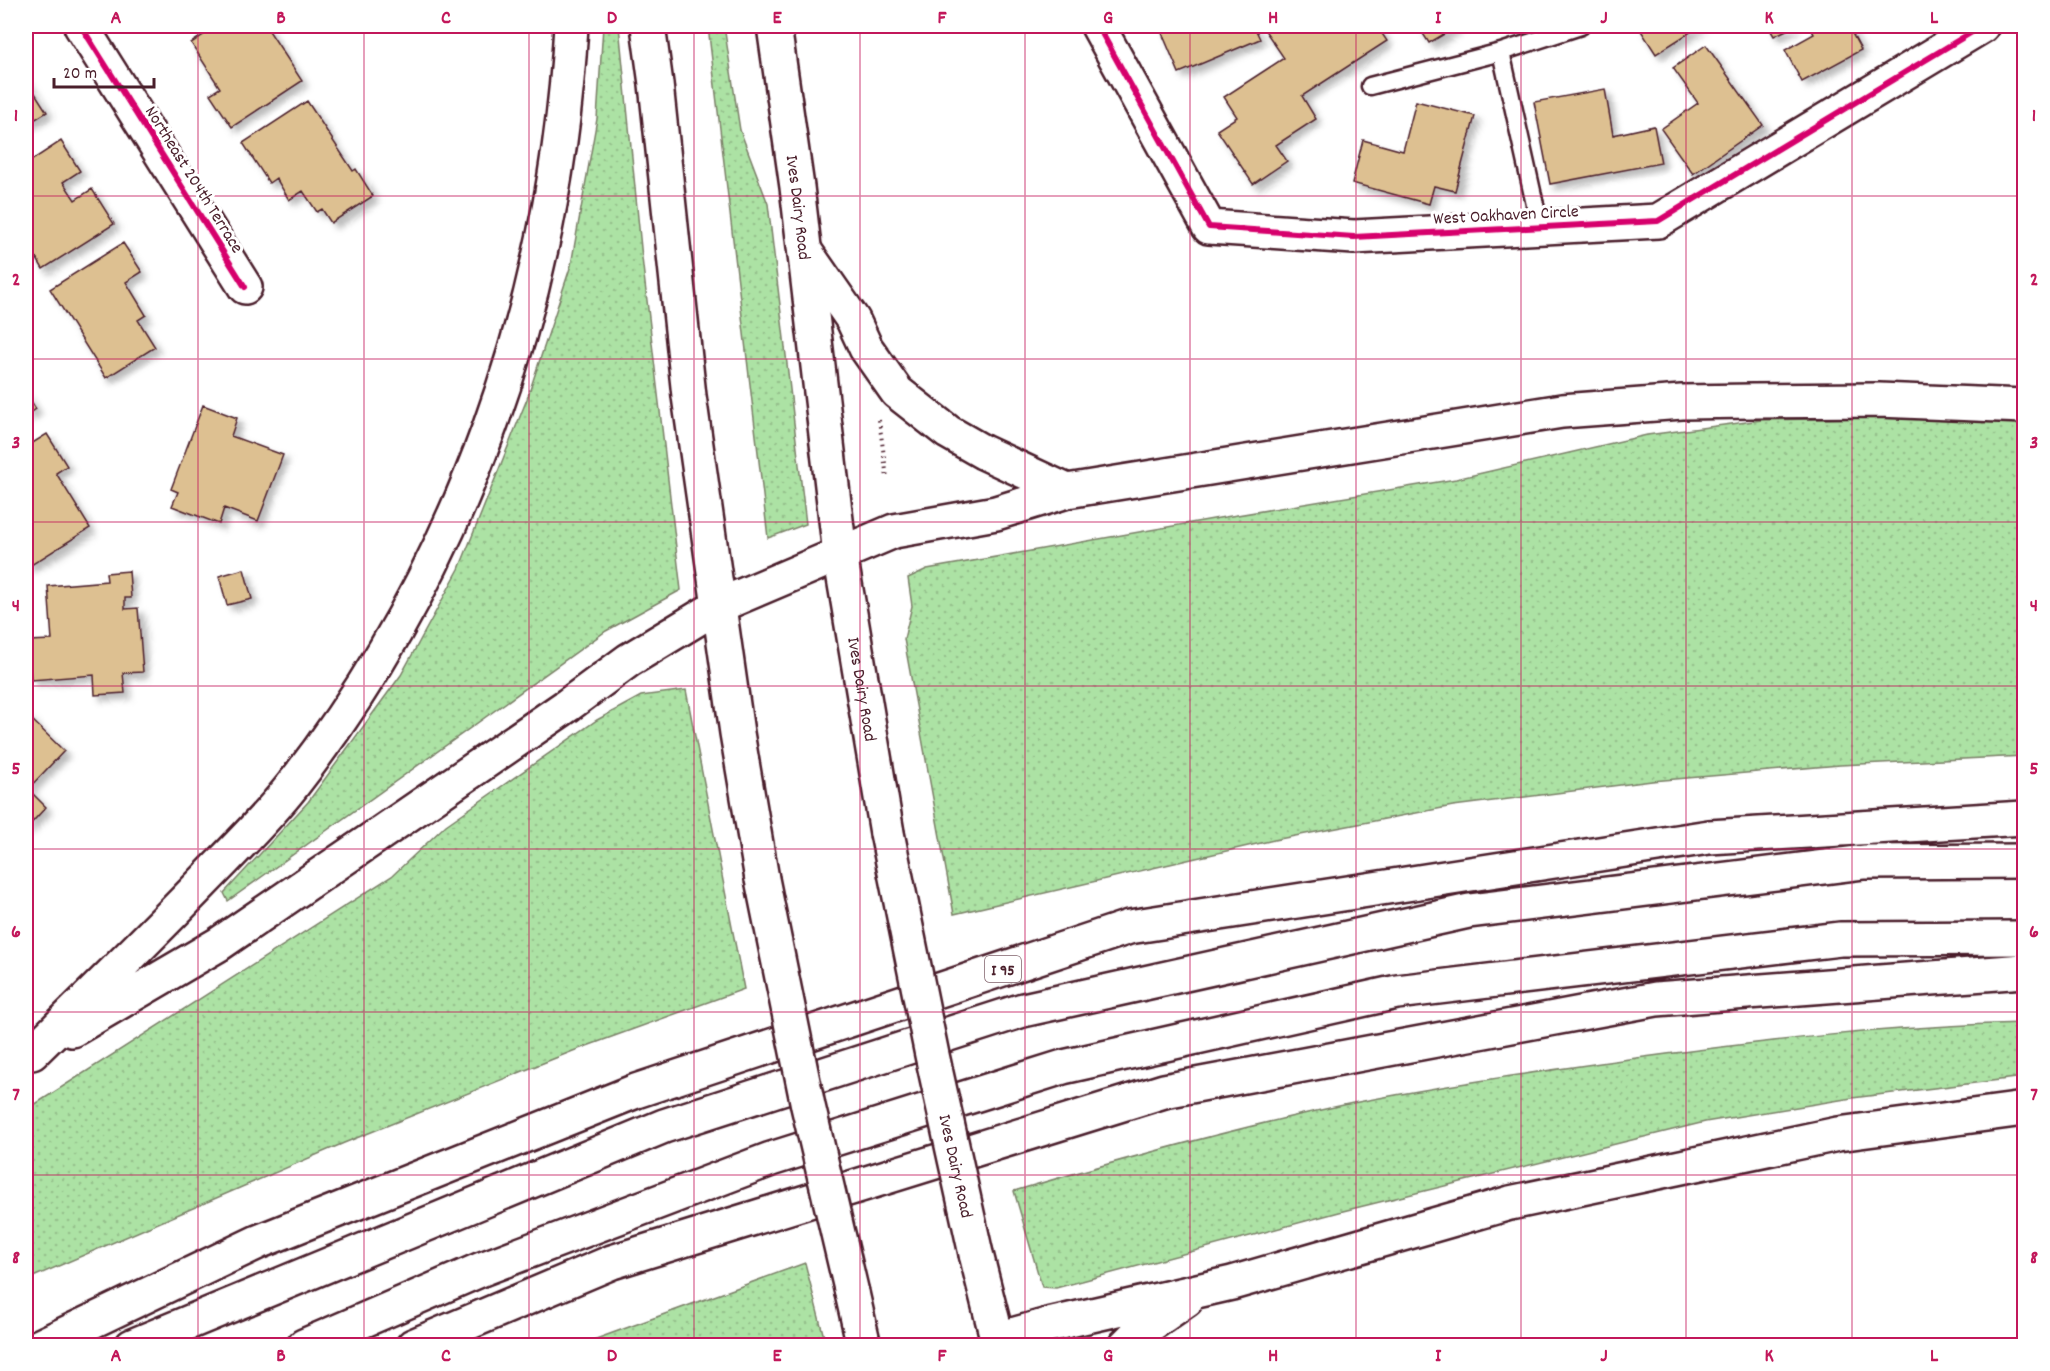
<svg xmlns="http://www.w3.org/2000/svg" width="2050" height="1371" font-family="Dekko,sans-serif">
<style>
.grass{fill:url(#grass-dots);stroke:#7b8068;stroke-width:1.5}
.building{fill:#ddc091;stroke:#4a1f2b;stroke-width:1.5;filter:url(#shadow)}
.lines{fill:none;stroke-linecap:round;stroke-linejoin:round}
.service-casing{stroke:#4a1f2b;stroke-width:21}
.minor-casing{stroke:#4a1f2b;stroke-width:38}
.primary-casing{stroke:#4a1f2b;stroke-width:38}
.motorway-casing{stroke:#4a1f2b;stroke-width:38}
.path{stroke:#4a1f2b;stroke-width:4;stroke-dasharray:1.5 4.5;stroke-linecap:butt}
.service{stroke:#fff;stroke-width:16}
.minor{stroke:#fff;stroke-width:33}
.primary{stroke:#fff;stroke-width:33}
.motorway{stroke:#fff;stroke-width:33}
.primary-bridge-casing{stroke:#4a1f2b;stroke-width:38;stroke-linecap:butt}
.primary-bridge{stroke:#fff;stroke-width:33}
.cycleway-casing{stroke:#fff;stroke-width:10}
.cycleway{stroke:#d6006c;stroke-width:6}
.grid{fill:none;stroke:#c2185b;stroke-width:1.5;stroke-opacity:0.55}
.labels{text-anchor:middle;stroke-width:6;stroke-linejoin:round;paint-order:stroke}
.shield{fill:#fff;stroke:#80626b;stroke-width:1.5}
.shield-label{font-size:16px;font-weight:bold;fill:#4a1f2b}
.street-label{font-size:18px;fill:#4a1f2b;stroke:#fff}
.neatline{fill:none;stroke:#c2185b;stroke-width:2}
.grid-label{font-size:20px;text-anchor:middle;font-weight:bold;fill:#c2185b}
</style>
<defs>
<pattern id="grass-dots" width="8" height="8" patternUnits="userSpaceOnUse" patternTransform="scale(1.5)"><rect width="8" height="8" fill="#ace2a4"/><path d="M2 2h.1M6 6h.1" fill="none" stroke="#96c18d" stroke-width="1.8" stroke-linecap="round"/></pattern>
<filter id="shadow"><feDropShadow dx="5.5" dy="5.5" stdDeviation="3" flood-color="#0004"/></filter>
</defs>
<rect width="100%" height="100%" fill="#fff"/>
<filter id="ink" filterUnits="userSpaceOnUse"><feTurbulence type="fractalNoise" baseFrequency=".0167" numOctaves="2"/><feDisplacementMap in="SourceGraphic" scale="12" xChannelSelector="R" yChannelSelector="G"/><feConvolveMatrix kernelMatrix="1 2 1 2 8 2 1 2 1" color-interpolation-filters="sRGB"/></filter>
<g filter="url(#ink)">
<path class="grass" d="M603 26H619L642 258 681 590 606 631 228 901 224 893 308 802 401 675 459 569 527 399 571 265 597 119Z
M708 26H724L740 130 768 204 806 524 768 538Z
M1927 417 2024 419V756L1840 765 1652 781 1453 806 1274 840 954 914 904 639 912 606 908 578 927 569 1219 518 1456 479 1647 435 1762 420Z
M686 690 744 989 573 1051 344 1143 26 1280V1110L392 876 446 825 597 720 641 696Z
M2024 1023V1077L1852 1098 1705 1122 1343 1211 1056 1288 1042 1287 1014 1191C1126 1158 1239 1127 1353 1103 1444 1085 1537 1072 1629 1059 1760 1041 1892 1026 2024 1023Z
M805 1263 826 1345H580L596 1339Z"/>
<path class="building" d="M217 26H266L302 81 232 127 210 94 220 88 191 43Z
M1159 26H1254L1260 39 1179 73Z
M1262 26H1377L1387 41 1302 96 1316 119 1276 145 1287 161 1253 184 1217 130 1237 117 1224 97 1284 58Z
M1418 26H1458L1429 43Z
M1638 26H1700L1656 54Z
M1768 26H1795L1774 36Z
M1809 26H1848L1861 50 1802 82 1785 50 1814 34Z
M1706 45 1763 125 1693 174 1661 129 1698 103 1673 68Z
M26 79 47 112 26 125Z
M1605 89 1613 135 1654 126 1661 163 1550 184 1534 102Z
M307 101 353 171 356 169 373 196 331 223 322 209 317 212 303 191 289 200 276 178 269 183 243 143Z
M1416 101 1475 116 1455 191 1434 186 1429 204 1352 183 1363 140 1403 151Z
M61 141 80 171 63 182 75 200 92 189 114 224 43 269 33 252 27 255 26 252V164Z
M123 243 142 272 126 282 146 315 138 320 155 347 106 378 50 289Z
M26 393 36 409 26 416Z
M203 405 237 418 231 436 283 455 258 521 224 508 219 524 172 506 178 492 171 489Z
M47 434 67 466 56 473 90 528 28 567 26 562V447Z
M244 569 252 599 227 605 219 576Z
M129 571 131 598H125V609L138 608 143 672 123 673 125 693 95 695 94 675 31 680 28 641 52 640 48 586 107 581 106 573Z
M26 714 64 751 28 789 46 807 26 829Z"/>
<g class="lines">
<g class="service-casing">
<path id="service" d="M1501 52 1581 26
M1370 86 1501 52 1540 227"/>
</g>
<g class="minor-casing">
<path id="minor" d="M81 26 245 287
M1098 26 1209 227 1354 237 1658 221 1982 26"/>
</g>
<g class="primary-casing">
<g id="primary">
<path d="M648 26 656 84 689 396 737 733 762 879"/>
<path id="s1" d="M774 26 797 187 840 554 887 833"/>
<path d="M720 605 840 554"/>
<path d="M976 1254 999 1346"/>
<path d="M852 1293 864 1346"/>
</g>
</g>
<g class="motorway-casing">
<path id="motorway" d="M805 251 853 320 866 348 897 392 948 432 983 452 1067 491
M840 554 894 531 996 513 1067 491 1562 411 1682 402 1752 401 1879 400 2024 406
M72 1030 219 944 568 705 629 660 720 605
M32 1053C91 995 149 938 206 879 235 849 266 819 292 786 462 569 556 299 571 26
M998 1339 1048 1325 1232 1283 1510 1203 1838 1134 2024 1109
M40 1346 258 1242 636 1091 1129 927 1709 837 2024 818
M132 1346 664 1126 1023 1010 1469 911 1864 862 2024 861
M304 1346 482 1269 771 1159 1063 1067 1397 992 1840 939 2024 938
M413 1346 612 1262 1164 1091 1656 999 2024 971
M1125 1346 1137 1334 1186 1300"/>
</g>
<path class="path" d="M879 420 887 478"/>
<use href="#service" class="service"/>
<use href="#minor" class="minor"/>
<use href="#primary" class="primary"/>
<use href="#motorway" class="motorway"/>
<g class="primary-bridge-casing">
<g id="primary-bridge">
<path id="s2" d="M887 833 932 1055 976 1254"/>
<path d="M762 879 808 1106 852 1293"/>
</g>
</g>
<use href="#primary-bridge" class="primary-bridge"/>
<g class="cycleway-casing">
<path id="cycleway" d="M81 26 245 287
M1098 26 1209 227 1354 237 1658 221 1982 26"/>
</g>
<use href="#cycleway" class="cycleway"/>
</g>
</g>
<path class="grid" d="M198 26V1346M364 26V1346M529 26V1346M694 26V1346M860 26V1346M1025 26V1346M1190 26V1346M1356 26V1346M1521 26V1346M1686 26V1346M1852 26V1346M26 196H2024M26 359H2024M26 522H2024M26 686H2024M26 849H2024M26 1012H2024M26 1175H2024"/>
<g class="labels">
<rect class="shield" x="985" y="956" width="36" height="26" rx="4.5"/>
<g class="shield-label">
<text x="1003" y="975">I 95</text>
</g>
<g class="street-label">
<text transform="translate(195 179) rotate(58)" y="6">Northeast 204th Terrace</text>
<text dy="6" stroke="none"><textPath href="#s1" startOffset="183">Ives Dairy Road</textPath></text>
<text transform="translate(1506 214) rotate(-3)" y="6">West Oakhaven Circle</text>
<text dy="6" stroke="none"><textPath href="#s1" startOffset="669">Ives Dairy Road</textPath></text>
<text dy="6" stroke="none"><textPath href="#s2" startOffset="340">Ives Dairy Road</textPath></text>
</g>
</g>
<rect width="2050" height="1371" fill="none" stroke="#fff" stroke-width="66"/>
<path d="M54 78v9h100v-9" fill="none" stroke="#4a1f2b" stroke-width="3"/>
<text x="63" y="78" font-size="18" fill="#4a1f2b" stroke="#ffffff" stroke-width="4.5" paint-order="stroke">20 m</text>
<rect x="33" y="33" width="1984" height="1305" class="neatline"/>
<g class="grid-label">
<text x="116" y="23">A</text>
<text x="281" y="23">B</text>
<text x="446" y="23">C</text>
<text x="612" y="23">D</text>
<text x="777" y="23">E</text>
<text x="942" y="23">F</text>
<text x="1108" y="23">G</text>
<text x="1273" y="23">H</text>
<text x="1438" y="23">I</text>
<text x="1604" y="23">J</text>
<text x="1769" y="23">K</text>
<text x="1934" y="23">L</text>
<text x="16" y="121">1</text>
<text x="2034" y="121">1</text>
<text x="16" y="285">2</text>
<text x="2034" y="285">2</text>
<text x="16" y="448">3</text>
<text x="2034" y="448">3</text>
<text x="16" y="611">4</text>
<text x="2034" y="611">4</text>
<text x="16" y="774">5</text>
<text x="2034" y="774">5</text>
<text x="16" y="937">6</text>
<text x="2034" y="937">6</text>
<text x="16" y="1100">7</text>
<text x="2034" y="1100">7</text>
<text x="16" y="1263">8</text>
<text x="2034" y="1263">8</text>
<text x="116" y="1361">A</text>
<text x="281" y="1361">B</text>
<text x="446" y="1361">C</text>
<text x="612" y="1361">D</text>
<text x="777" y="1361">E</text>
<text x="942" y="1361">F</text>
<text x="1108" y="1361">G</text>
<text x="1273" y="1361">H</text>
<text x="1438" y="1361">I</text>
<text x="1604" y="1361">J</text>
<text x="1769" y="1361">K</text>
<text x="1934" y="1361">L</text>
</g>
</svg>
